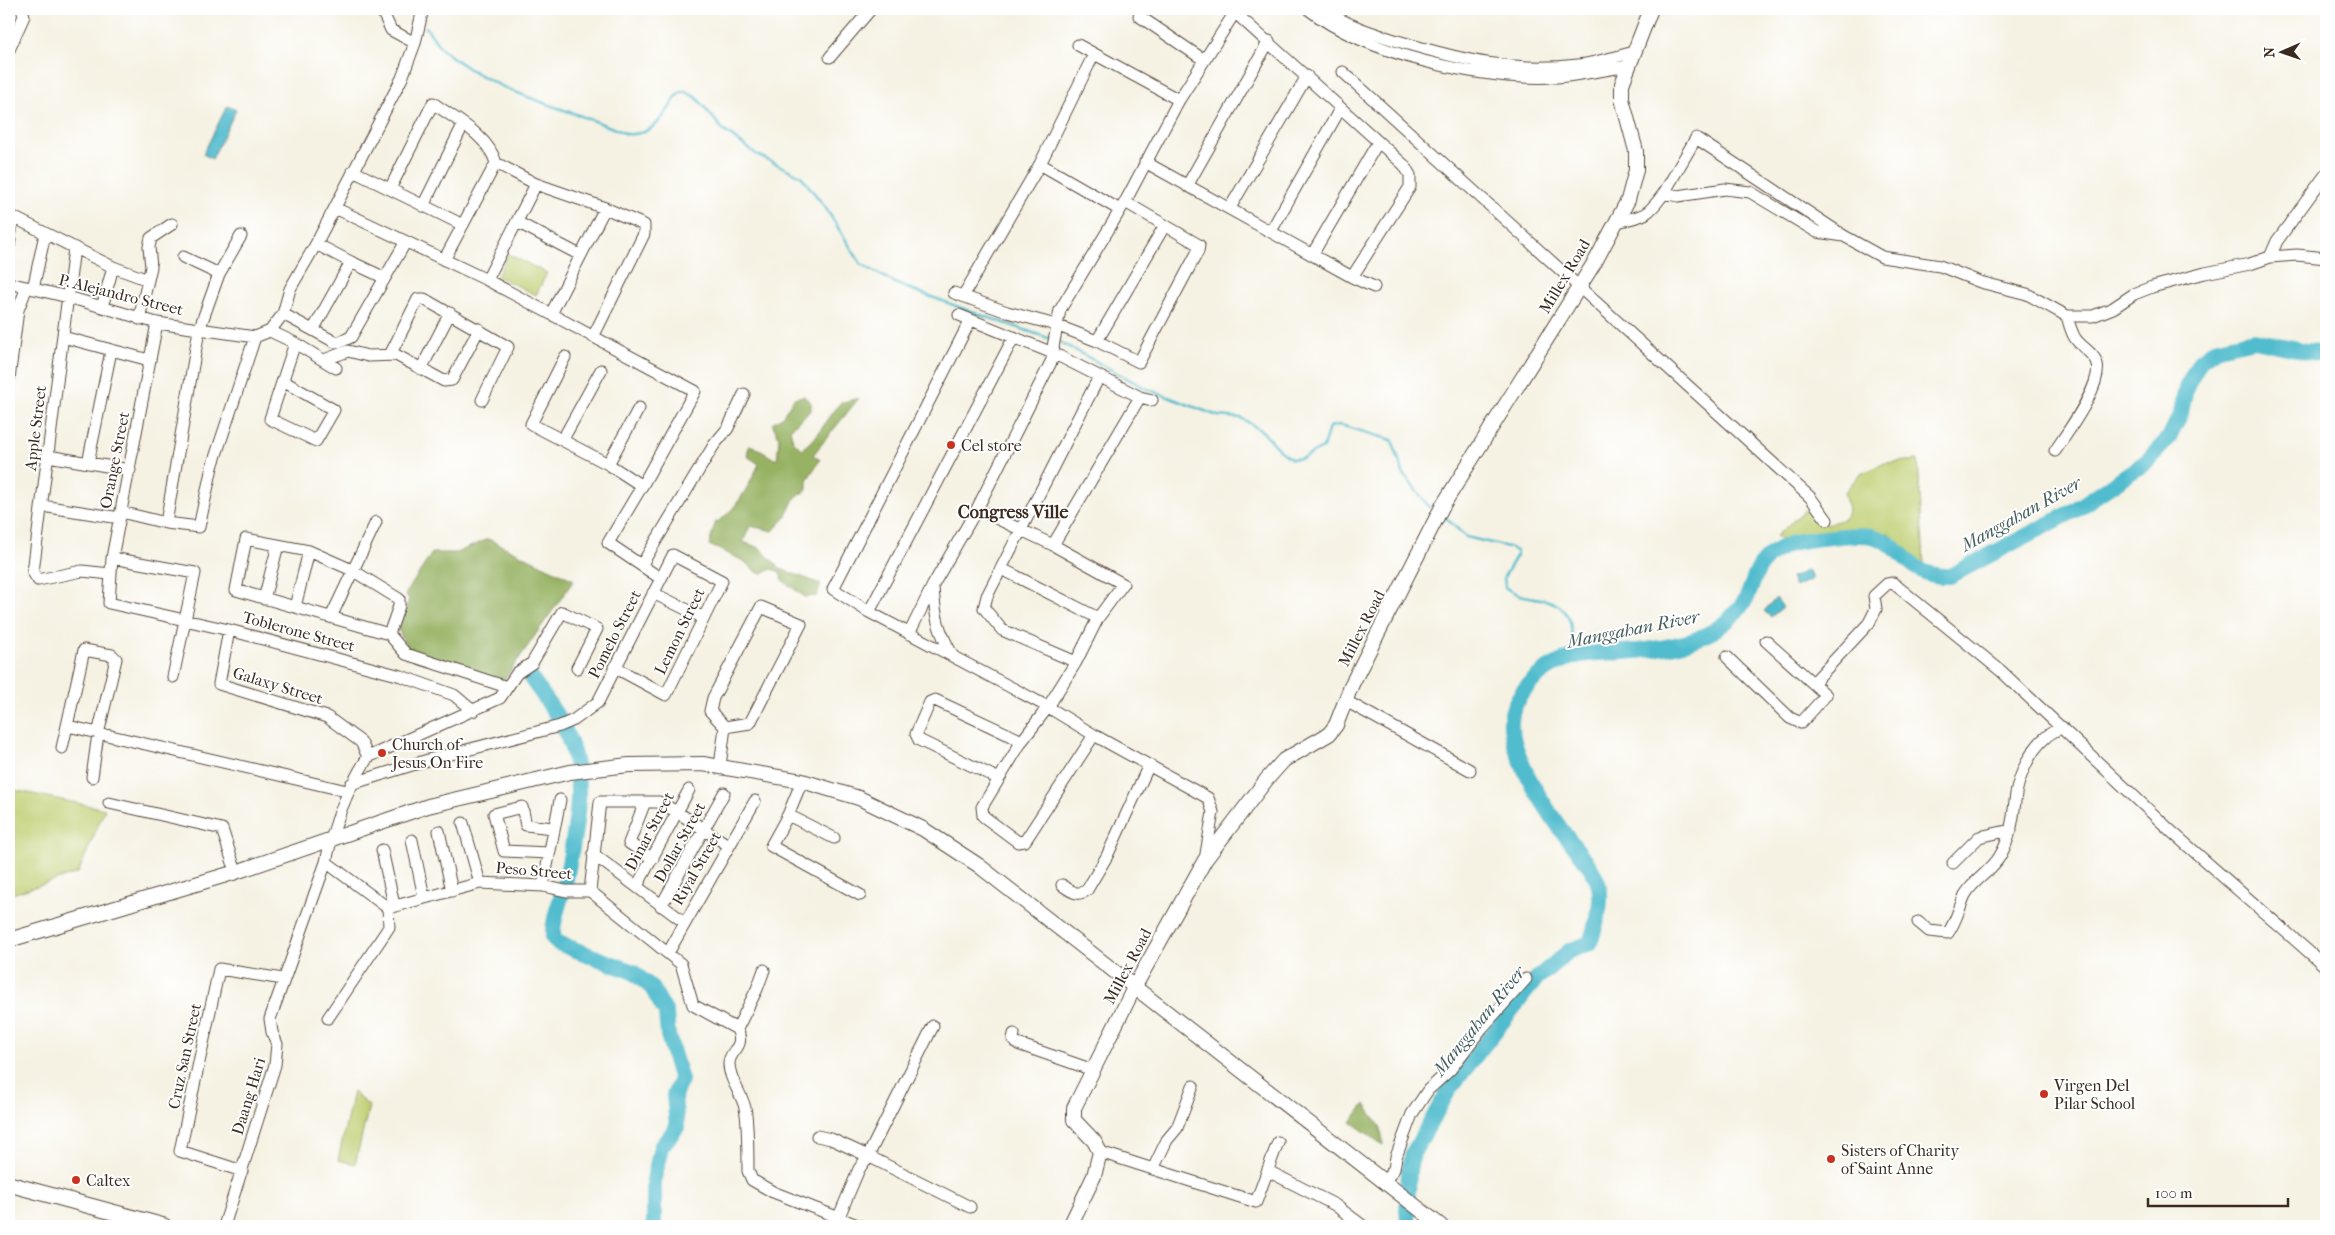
<svg xmlns="http://www.w3.org/2000/svg" width="2335" height="1235" font-family="'IM FELL French Canon',serif">
<style>
.green{fill:#bfcf72;stroke:#7d7c48}
.forest{fill:#97b264;stroke:#696e41}
.water{fill:#51bccd;stroke:#467376}
.lines{fill:none;stroke-linecap:round;stroke-linejoin:round}
.stream{stroke:#51bccd;stroke-width:2.5}
.river{stroke:#51bccd;stroke-width:16}
.minor-casing{stroke:#57483c;stroke-width:13}
.tertiary-casing{stroke:#57483c;stroke-width:16}
.secondary-casing{stroke:#57483c;stroke-width:17}
.minor{stroke:#fff;stroke-width:11}
.tertiary{stroke:#fff;stroke-width:14}
.secondary{stroke:#fff;stroke-width:15}
.poi-dot{fill:#c8321e;stroke:#fff;stroke-width:2}
.labels{text-anchor:middle;stroke-width:4;stroke-linejoin:round;paint-order:stroke}
.street-label{font-size:16px;fill:#3b2a1e;stroke:#fff}
.poi-label{font-size:16px;fill:#3b2a1e;stroke:#fff;text-anchor:start}
.neighbourhood-label{font-size:18px;font-weight:bold;fill:#3b2a1e;stroke:#fff}
.water-label{font-size:18px;font-style:italic;fill:#435d5b;stroke:#fff}
</style>
<rect width="100%" height="100%" fill="#fff"/>
<filter id="ink" filterUnits="userSpaceOnUse"><feTurbulence type="fractalNoise" baseFrequency=".02" numOctaves="2"/><feDisplacementMap in="SourceGraphic" scale="10" xChannelSelector="R" yChannelSelector="G"/><feConvolveMatrix kernelMatrix="1 2 1 2 8 2 1 2 1" color-interpolation-filters="sRGB"/></filter>
<filter id="wash" filterUnits="userSpaceOnUse"><feTurbulence type="fractalNoise" baseFrequency=".0096" numOctaves="4" result="noise"/><feDisplacementMap in="SourceGraphic" scale="20" xChannelSelector="R" yChannelSelector="G"/><feGaussianBlur stdDeviation="1.12" result="paint"/><feColorMatrix in="noise" values="0 0 0 0 0 0 0 0 0 0 0 0 0 0 0 0 0 1.4 0 .05"/><feComposite in="paint" operator="in"/></filter>
<g filter="url(#wash)">
<rect width="100%" height="100%" fill="#f5f2e3"/>
<path class="green" d="M508 254 547 273 536 295 497 276Z
M1918 460 1924 563 1917 561 1889 534 1869 531 1798 535 1784 540 1776 536 1804 511 1819 510 1826 524C1850 519 1851 516 1844 493L1859 475 1885 463Z
M9 789 105 809 78 873 9 895Z
M353 1092 369 1106 355 1164 338 1160Z"/>
<path class="forest" d="M804 396 811 403V410L790 429 793 441 802 449 814 439 840 403 859 398 813 455 820 460 807 480V490L794 499 785 518 773 531 750 526 743 542 760 548 781 569 821 584 817 596 805 597 782 580 780 572 772 569 762 574 756 572 744 561 709 545 715 523C736 512 749 485 759 464L747 456 749 445C760 448 767 456 777 460L779 438 772 423 782 417 794 398Z
M488 539 574 580 501 684 408 650 398 629 409 599 405 595 432 553H456Z
M1365 1104 1381 1128 1383 1145 1351 1122Z"/>
<path class="water" d="M227 106 236 110 212 159 203 154Z
M1808 570 1812 579 1795 587 1791 578Z
M1776 598 1783 607 1771 617 1764 611Z"/>
<g class="lines">
<path class="stream" d="M426 27C431 34 436 43 442 49 495 95 565 106 627 134 654 136 665 115 678 94L685 91 697 98 723 130 756 154 801 176 825 207 861 264 897 284 972 312 1051 339
M1058 341 1147 389 1218 416 1241 418 1262 431 1281 452 1292 459 1303 458 1323 448 1329 427 1340 425 1392 440 1404 475 1430 508
M1445 517 1466 537 1508 547 1516 551 1517 555 1504 577 1505 587C1526 605 1560 590 1570 622 1573 632 1571 646 1572 657"/>
<path class="river" d="M531 678C543 696 558 714 566 733 588 779 575 832 566 879 562 898 552 918 553 938L558 943 633 972 652 988 666 1013 668 1035 681 1080 674 1095 677 1127 661 1147 654 1180V1226
M1409 1226 1407 1211 1409 1170 1413 1153 1450 1088 1536 979 1569 951 1590 943C1595 927 1601 910 1600 894 1600 871 1572 846 1560 828 1540 799 1520 768 1512 734 1504 698 1541 668 1572 657 1587 652 1606 653 1622 652 1643 651 1664 648 1684 643 1711 636 1731 622 1746 599 1751 590 1753 579 1758 570 1767 553 1788 542 1806 540 1822 538 1858 533 1872 536 1905 543 1905 578 1950 576L2072 512 2146 462 2169 438 2181 413 2186 388 2200 361 2218 348 2254 340 2326 355"/>
</g>
</g>
<g filter="url(#ink)">
<g class="lines">
<g class="minor-casing">
<path id="minor" d="M384 9 383 13 391 30 415 43
M1143 9 1139 16 1204 60
M1231 9 1404 165 1410 175V187L1352 277
M1308 9C1367 55 1483 81 1557 77 1581 75 1604 70 1628 66
M1323 9C1345 25 1375 34 1401 42 1462 60 1513 73 1578 65 1596 63 1615 57 1634 52
M1078 45 1179 100
M9 50 24 16 22 9
M830 57 871 9
M1343 72 1810 497 1827 520
M1145 162 1352 277 1374 287
M496 163 536 184 605 208 644 225V234L593 337
M1040 164 1120 210
M353 171 463 225
M1187 186 1269 41
M390 189 433 103C456 120 488 135 496 163L444 260
M423 206 463 125
M335 208 487 280 695 391 642 486 608 543 660 578
M1230 208 1307 76
M9 215 113 267 148 280
M517 222 580 255
M1616 222C1644 216 1647 217 1664 193
M1271 231 1340 109
M1844 236 1696 138 1664 193 1678 196 1725 189 1750 192 1817 232 1844 236 1882 257 1940 266 1980 282 2027 294 2067 316H2093L2113 308 2134 294 2152 287 2205 273 2250 264 2270 257 2297 255 2326 258
M9 246 13 217
M74 248 33 572 38 580 82 571 110 574
M1312 255 1378 142
M183 257 219 274
M2270 257 2277 241 2326 174
M351 262 385 278
M487 280 536 184
M9 283 68 297 157 323 255 337 270 331 295 343 336 368
M33 289 45 234
M954 293 1007 312 1056 325 1097 341 1139 362 1198 251 1199 245 1125 202
M963 296 1040 164 1094 54
M102 307 113 267
M283 314 335 342H340L351 337 405 243
M551 314 605 208
M959 315 1055 354 1140 397 1152 400
M139 319 151 267 149 247 151 238 172 224
M970 321 833 589 869 612 1048 707 1094 735 1208 798 1213 812 1205 860
M157 323 112 558 109 603 229 630 401 676 454 695 473 711
M313 330 351 262 316 244
M270 331 283 314 290 289 316 244 402 78 415 43 423 9
M63 337 149 360
M1097 341 1165 225
M390 355 418 299H424L508 347 482 400
M565 357 531 424 608 464 642 486
M324 360 348 351 368 356 396 355 444 381 452 380 479 329
M421 369 450 313
M9 379 18 310 27 287
M283 381 334 410 316 441 270 419 295 343
M563 439 601 370
M2055 451C2066 434 2106 381 2096 361 2092 352 2081 347 2075 338 2071 332 2069 323 2067 316
M48 456 130 470
M88 463 111 351
M608 464 639 408
M42 506 120 518
M977 509 1053 545 1123 584 1098 618 1076 662 1048 707 1022 741 999 779 982 807 983 816 1018 842 1025 841 1094 735
M121 512 166 523 199 527 212 467 255 337
M166 523 199 330 219 274 241 236
M1053 545 1140 397
M112 558 195 573 173 677
M642 564 714 445 728 428 744 394
M1002 569 1098 618
M933 587C935 617 938 630 953 656
M653 593 704 618
M264 599 278 545
M295 607 309 551
M869 612 1014 337
M331 617 376 522
M229 630 219 684 327 717 361 742 368 757
M389 634 236 590 246 539 309 551 352 570 399 599V606L389 634 406 654 507 687
M909 634 933 585 977 509 1055 354 1053 347 1060 310 1125 202 1179 100 1237 9
M1727 657 1790 718 1801 723 1826 695 1766 641
M1076 662 1002 630 984 608 987 596 1099 377
M1814 682 1869 623 1876 609 1874 596 1887 584 1893 583 2001 671 2172 832 2326 967
M1346 701 1470 770
M68 726 347 791
M62 748 84 650 112 655 116 659 98 734 92 777
M368 757 500 698 517 673 532 663 562 612 597 629 577 668
M720 766 725 727 710 711 713 698 761 607 801 624 750 723 725 727
M999 779 919 740 916 734 930 702 935 700 1022 741
M802 781 788 815 771 846 860 895
M351 784 428 760 560 726 574 720 598 702 673 555 722 581 666 695 614 667
M645 802 629 843 653 859
M109 803 222 829 236 872
M788 815 834 838
M463 823 480 883
M439 831 452 891
M412 840 424 897
M382 850 394 905
M549 853 504 851 494 814 522 807 526 825 553 828
M593 854 684 922
M326 862 388 908
M1953 863 1979 837 2011 830
M1062 885C1071 891 1077 897 1087 890L1107 856 1149 765
M543 886 560 800
M637 886 689 790
M590 891 681 964 693 1005 737 1029C746 1049 729 1049 729 1064 729 1079 742 1094 745 1108 748 1122 748 1155 748 1171L752 1180 773 1192 860 1226
M590 891 600 802H659L677 812 728 845
M661 906 724 793
M388 908 480 883 543 886 566 891H590
M1918 922 1929 931 1948 933C1956 922 1959 908 1965 895 1974 879 1991 872 2000 856 2010 839 2013 820 2015 801 2017 780 2029 751 2046 737 2050 733 2057 730 2062 727
M668 953 755 801
M328 1018 389 927 388 908
M933 1026 868 1156 970 1207
M737 1029 757 989 764 970
M1014 1034 1013 1039 1018 1044 1093 1070
M817 1136 831 1139 868 1156 859 1169 835 1226
M1100 1152 1256 1202 1278 1142
M1153 1169 1167 1140 1177 1128 1193 1086
M242 1171 180 1151 219 969 283 979
M1268 1171 1335 1205 1363 1226
M1385 1181 1394 1169 1396 1157 1412 1114 1428 1090 1450 1070 1482 1028 1526 979
M117 1226 119 1214
M224 1226 275 1065 277 1044 272 1032 270 1019 326 862C334 823 346 791 368 757"/>
</g>
<g class="tertiary-casing">
<path id="tertiary" d="M9 940 236 872 428 806 570 772 629 765 703 764 802 781 859 798 923 829 978 865 1441 1226
M1070 1226 1094 1176 1100 1152 1094 1141 1074 1120V1108L1135 986 1205 860 1267 779 1284 760 1329 734 1336 725 1352 684 1443 505 1596 260 1628 200 1636 170V151L1622 99V84L1651 9"/>
</g>
<g class="secondary-casing">
<path id="secondary" d="M9 1184 164 1226"/>
</g>
<use href="#minor" class="minor"/>
<use href="#tertiary" class="tertiary"/>
<use href="#secondary" class="secondary"/>
</g>
</g>
<g class="poi-dot">
<circle cx="951" cy="445" r="5"/>
<circle cx="382" cy="753" r="5"/>
<circle cx="2044" cy="1094" r="5"/>
<circle cx="1831" cy="1159" r="5"/>
<circle cx="76" cy="1180" r="5"/>
</g>
<g class="labels">
<g class="street-label">
<text transform="translate(1564 276) rotate(-59)" y="6">Millex Road</text>
<text transform="translate(121 294) rotate(14)" y="6">P. Alejandro Street</text>
<text transform="translate(35 428) rotate(-83)" y="6">Apple Street</text>
<text transform="translate(114 460) rotate(-79)" y="6">Orange Street</text>
<text transform="translate(1361 628) rotate(-63)" y="6">Millex Road</text>
<text transform="translate(299 631) rotate(15)" y="6">Toblerone Street</text>
<text transform="translate(679 631) rotate(-64)" y="6">Lemon Street</text>
<text transform="translate(614 634) rotate(-63)" y="6">Pomelo Street</text>
<text transform="translate(278 685) rotate(17)" y="6">Galaxy Street</text>
<text transform="translate(649 831) rotate(-62)" y="6">Dinar Street</text>
<text transform="translate(679 842) rotate(-61)" y="6">Dollar Street</text>
<text transform="translate(696 868) rotate(-60)" y="6">Riyal Street</text>
<text transform="translate(534 870) rotate(5)" y="6">Peso Street</text>
<text transform="translate(1127 966) rotate(-62)" y="6">Millex Road</text>
<text transform="translate(184 1056) rotate(-78)" y="6">Cruz San Street</text>
<text transform="translate(248 1096) rotate(-73)" y="6">Daang Hari</text>
</g>
<g class="poi-label">
<text x="961" y="451">Cel store</text>
<text x="392" y="750">Church of<tspan x="392" dy="18">Jesus On Fire</tspan></text>
<text x="2054" y="1091">Virgen Del<tspan x="2054" dy="18">Pilar School</tspan></text>
<text x="1841" y="1156">Sisters of Charity<tspan x="1841" dy="18">of Saint Anne</tspan></text>
<text x="86" y="1186">Caltex</text>
</g>
<g class="neighbourhood-label">
<text x="1013" y="518">Congress Ville</text>
</g>
<g class="water-label">
<text transform="translate(2021 514) rotate(-29)" y="6">Manggahan River</text>
<text transform="translate(1633 629) rotate(-11)" y="6">Manggahan River</text>
<text transform="translate(1479 1021) rotate(-51)" y="6">Manggahan River</text>
</g>
</g>
<rect width="2335" height="1235" fill="none" stroke="#fff" stroke-width="30"/>
<g transform="translate(2282 52) rotate(268)" stroke="#ffffff" stroke-width="4" paint-order="stroke">
<path d="M0-4L9 19L0 12L-9 19Z" fill="#3b2a1e"/>
<text y="-8" font-size="14" font-weight="bold" text-anchor="middle" fill="#3b2a1e">N</text>
</g>
<path d="M2148 1198v8h140v-8" fill="none" stroke="#3b2a1e" stroke-width="2.5"/>
<text x="2155" y="1198" font-size="15" fill="#3b2a1e" stroke="#ffffff" stroke-width="4" paint-order="stroke">100 m</text>
</svg>
